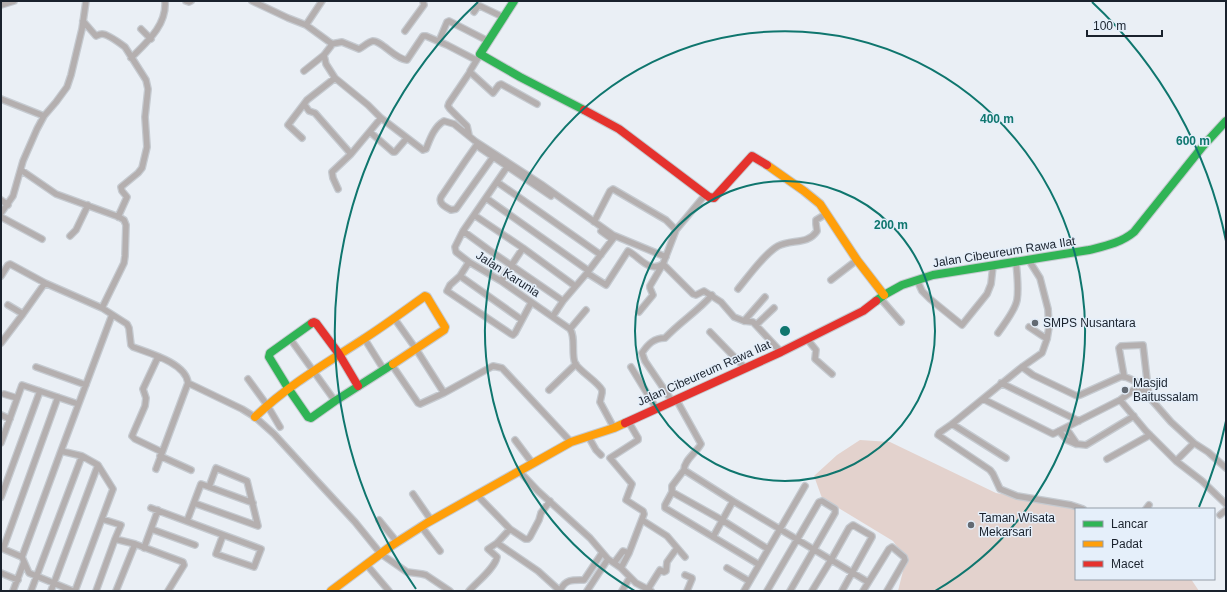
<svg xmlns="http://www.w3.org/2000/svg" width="1227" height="592" font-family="Helvetica,sans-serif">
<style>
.green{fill:#e3d2cd}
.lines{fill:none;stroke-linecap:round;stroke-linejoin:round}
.street-casing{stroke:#c5cad0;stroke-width:8}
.fast-casing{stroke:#c5cad0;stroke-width:10}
.slow-casing{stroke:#c5cad0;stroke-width:10}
.jam-casing{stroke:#c5cad0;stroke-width:10}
.street{stroke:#b4afaf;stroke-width:5.5}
.fast{stroke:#30b455;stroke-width:8}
.slow{stroke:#ff9f0a;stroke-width:8}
.jam{stroke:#e5322d;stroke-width:8}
.ring{fill:none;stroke:#0f766e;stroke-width:2}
.poi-dot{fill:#636a73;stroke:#e5effa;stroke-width:1.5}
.labels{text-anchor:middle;stroke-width:3;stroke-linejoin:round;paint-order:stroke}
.street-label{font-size:12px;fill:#1a222d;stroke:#e5effa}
.poi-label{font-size:12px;fill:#1a222d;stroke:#e5effa;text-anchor:start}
.centre{fill:#0f766e;stroke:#e5effa;stroke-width:2}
.ring-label{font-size:12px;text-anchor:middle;font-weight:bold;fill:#0f766e;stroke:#e5effa;stroke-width:3;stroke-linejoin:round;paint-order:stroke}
</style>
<rect width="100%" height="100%" fill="#eaeff5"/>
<path class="green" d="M860 440 890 442 996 493 1093 509H1076V579H1191L1199 591H898L906 559 893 541 822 498 814 476 837 455Z"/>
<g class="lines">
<g class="street-casing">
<path id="street" d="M186 1 189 2 191 1
M252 1 288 18 306 25 328 41 331 43V46L324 55 326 64 335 78 368 105 381 118 423 150 426 149C430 139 434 127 444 121L454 124 475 141 541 184 613 235 666 257
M1 5 14 1
M474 12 478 6H480L503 17
M83 21 96 36C98 35 100 34 102 34 107 34 121 44 125 47L146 80 148 89 145 117 147 147 142 168 138 173 121 187 122 191 127 197 118 217
M306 25 322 1
M141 29 151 39
M405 31 424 5 423 1
M439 41 447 22 449 21 488 41
M331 44 342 42 359 49C363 47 368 42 373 41 382 41 395 59 407 60L423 36H426L447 45 476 60
M131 58C147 42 167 25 165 1
M478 58 470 71V72L493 93 499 85 501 84 537 104
M304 71 324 55
M335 78 307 100 304 104 309 111 315 113 351 154
M1 99 44 116
M370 132 393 152H395L407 138
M469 135 467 126 450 109 448 106 449 103 470 72
M302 138 288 125 304 104
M478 143 466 160 441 197C438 204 446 207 451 210L456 209 493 157
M480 148 551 196
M507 167 463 231 455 247 456 252 469 262 501 281 570 329C576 337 571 354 575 363 579 371 597 381 602 390V393L600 402 614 428
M21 170 56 194 119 217 124 220 126 225 125 256 124 263 102 308
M497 182 601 255
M338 189 333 178 332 172 351 154 381 118
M486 198 589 271
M1 200 8 205
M1 213 13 196 23 161 37 129 44 116 56 102 67 87 71 75 82 29 86 1
M474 215 523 248 575 286
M1 217 42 239
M594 222 610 191 613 189 666 220 676 230
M463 231 489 250 563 301
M601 231 612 239
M70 236 76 230 88 205
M1028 259 1040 278 1048 309 1049 327 1047 339 1042 353 1022 367 952 424 939 433 938 435 990 470 993 474 1000 489 1017 496 1071 505 1083 509
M469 262 460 276 450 285 447 291 511 334 513 335 515 333 531 303
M587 273 606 285 628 251C640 257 648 273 663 264L693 294 696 295 704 291 721 302 734 317 744 321 753 322 781 352
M1 276 8 265 10 264 45 283
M460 276 522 320
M831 280 857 260
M917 280 922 291 930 299 962 325 987 294 991 284 993 266
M501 281 523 248
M738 289C748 277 764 254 778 246 791 239 808 245 817 231L816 224V220L826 214
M880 298 901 322
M8 305 23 314 45 283 102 308 127 324 129 328 131 345 133 347C149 353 186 363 188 383L242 409 255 417 274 434 317 481 355 522 381 554 407 572 422 574 426 575 450 591
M639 312 653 295 650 288V286L663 264 676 230 705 195
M553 316 563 301 587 273 615 236
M394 318 416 349 444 393
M744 321 765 297
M756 325 774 308
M1029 327 1047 339
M570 329 586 310
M710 332 745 368
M998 333C1004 324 1015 311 1017 300 1019 288 1017 274 1016 262
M364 338 384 370
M807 339 816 350 815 359 832 374
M291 340 335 401
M1 343 23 314
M158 357 143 389 146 398 145 406 132 436 135 439 162 452
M392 365 418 403 420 404 444 393 493 366 502 368 571 442
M36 367 86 385
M631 367 656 408
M1022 367 1033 375 1077 396 1080 395 1120 377C1126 376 1130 379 1135 381L1171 422 1194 443 1208 452 1226 468
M1124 376 1119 348 1121 346 1143 345 1149 397
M248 379 267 405 280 427
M1001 383 1079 421
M549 390 576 364
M4 394 17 398
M676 399 701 444C696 453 684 460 684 470L733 501 868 582
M983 399 1053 434 1120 400 1139 386
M1120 400 1146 431 1176 461
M672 401 645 361 642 353C648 344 654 338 665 338 680 322 698 311 712 295
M1 415 10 419
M952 424 1006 458
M1066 428 1077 444 1086 445 1134 416
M1059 431 1067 440 1076 444
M588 436 596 450 601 455
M515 440 533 464
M1 443 22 385 78 404
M1194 443 1176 461 1202 481 1226 504
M61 451 112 315
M160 456 191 470
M1107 459 1150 435
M156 469 188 383
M684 470 672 486V492L722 520 768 549
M520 472 538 491 590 538 608 559 621 568 636 583 651 591
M672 492 665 505V508L758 564
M413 494 431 520
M477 495 510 529 525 539H528L530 537 539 520 541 513 550 501
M1 497 40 391
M194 503 258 526 247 481 216 468 209 487
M151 508 261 549 254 567 216 554 223 535
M1146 509 1149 505
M1220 515 1226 510
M102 519 121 525 115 539 135 544 116 591
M379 520 397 542
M642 520 667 536 685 557
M187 521 201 484 253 503
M421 526 440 551
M151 529 195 545
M713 537 733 501
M497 543 538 571 559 590 561 589C566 579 573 580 584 580L602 553
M135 544 183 562 184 565 168 591
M1 548 22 557 29 573 73 591
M144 548 158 510
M3 549 58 397
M22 557 61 451 82 456 98 465
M614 563 623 551 629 553
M366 564 389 591
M621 568 629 553 644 514 643 511 626 500 632 484 610 458 638 440V438L628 421
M727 568 749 581
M1 573 18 580
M685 575 692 578V579L687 591
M648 589 660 570 664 572 666 571 667 562 677 548
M13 591 24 562
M31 591 82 456
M51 591 98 465 113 489 75 591
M96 591 115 539
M469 591C477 582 495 568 497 557L488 549 497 543 510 529
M587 591 608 559
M622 591 630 577
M744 591 805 486
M767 591 819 502 822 501 835 509V513L790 591
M812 591 831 560 849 528 853 525 872 536V537L842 591
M863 591 889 549 892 547 904 557 905 560 887 591"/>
</g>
<g class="fast-casing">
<path id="fast" d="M514 1 480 54 520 77 584 110
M876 301 884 295 902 285 933 275 1089 250C1105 246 1121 243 1134 232L1203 146 1226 121
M312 323 270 353 269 357 288 388 308 417 311 418 335 401 393 364"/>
</g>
<g class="slow-casing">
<path id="slow" d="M767 165 804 191 820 204 857 260 884 295
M255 417C287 386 325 364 362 340 384 326 404 311 425 296L427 297 445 327 444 330 393 364
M331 591 391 546 427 523 571 442 614 428 625 423"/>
</g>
<g class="jam-casing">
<path id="jam" d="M584 110 619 129 709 197 714 198 752 156 767 165
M312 323 314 322 316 323 339 354 358 386
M625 423 781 352 863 311 876 301"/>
</g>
<use href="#street" class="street"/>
<use href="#fast" class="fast"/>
<use href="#slow" class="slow"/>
<use href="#jam" class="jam"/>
</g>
<g class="ring">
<circle cx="785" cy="331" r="150"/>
<path d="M635 591A300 300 0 1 1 935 591"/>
<path d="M1226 421A450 450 0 0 1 1199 507M416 589A450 450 0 0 1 478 2M1092 2A450 450 0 0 1 1226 241"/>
</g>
<g class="poi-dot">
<circle cx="1035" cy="323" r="4"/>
<circle cx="1125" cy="390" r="4"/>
<circle cx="971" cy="525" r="4"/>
</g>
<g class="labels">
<g class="street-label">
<text transform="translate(1004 252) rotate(-9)" y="4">Jalan Cibeureum Rawa Ilat</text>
<text transform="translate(508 274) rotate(33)" y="4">Jalan Karunia</text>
<text transform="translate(704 373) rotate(-24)" y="4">Jalan Cibeureum Rawa Ilat</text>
</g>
<g class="poi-label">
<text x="1043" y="327">SMPS Nusantara</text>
<text x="1133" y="387">Masjid<tspan x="1133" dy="14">Baitussalam</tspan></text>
<text x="979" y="522">Taman Wisata<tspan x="979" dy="14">Mekarsari</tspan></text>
</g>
</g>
<circle cx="785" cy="331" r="6" class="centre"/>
<g class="ring-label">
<text x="997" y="123">400 m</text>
<text x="1193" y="145">600 m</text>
<text x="891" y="229">200 m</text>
</g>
<rect width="1227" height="592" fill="none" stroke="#1a222d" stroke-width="4"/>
<rect x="1075" y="508" width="140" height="72" fill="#e5effa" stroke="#949da8"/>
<rect x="1083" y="521" width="20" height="6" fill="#30b455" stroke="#949da8"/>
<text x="1111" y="528" font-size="12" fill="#1a222d">Lancar</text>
<rect x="1083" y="541" width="20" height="6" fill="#ff9f0a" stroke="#949da8"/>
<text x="1111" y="548" font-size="12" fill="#1a222d">Padat</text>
<rect x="1083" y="561" width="20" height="6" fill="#e5322d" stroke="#949da8"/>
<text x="1111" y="568" font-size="12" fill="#1a222d">Macet</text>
<path d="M1087 30v6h75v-6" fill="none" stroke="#1a222d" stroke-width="2"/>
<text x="1093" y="30" font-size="12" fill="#1a222d" stroke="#e5effa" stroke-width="3" paint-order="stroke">100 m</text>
</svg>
